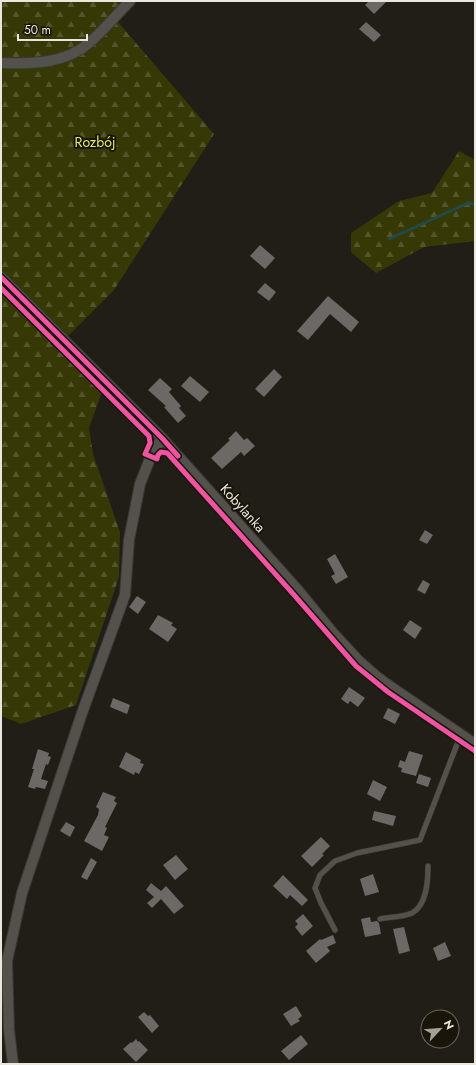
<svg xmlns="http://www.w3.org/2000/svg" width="476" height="1065" font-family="Jost,sans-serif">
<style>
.forest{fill:url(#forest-firs)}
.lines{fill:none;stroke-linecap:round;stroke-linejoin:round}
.stream{stroke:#214a4d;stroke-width:3}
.building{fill:#6b6866}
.lane-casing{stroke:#3a3834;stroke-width:6}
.street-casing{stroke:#3a3834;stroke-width:12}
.lane{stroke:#53514c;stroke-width:5}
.street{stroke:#53514c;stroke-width:10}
.cycleway-casing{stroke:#1a150a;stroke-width:8}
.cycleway{stroke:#f153a3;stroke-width:5}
.labels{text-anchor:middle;stroke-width:4;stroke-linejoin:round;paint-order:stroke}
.park-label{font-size:14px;fill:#e0ec6a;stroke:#1a150a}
.street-label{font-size:14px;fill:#eae7df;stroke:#1a150a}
</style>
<defs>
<pattern id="forest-firs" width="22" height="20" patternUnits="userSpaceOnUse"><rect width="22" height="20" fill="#363906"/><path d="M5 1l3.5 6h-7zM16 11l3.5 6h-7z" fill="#53562a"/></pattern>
</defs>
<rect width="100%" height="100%" fill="#201e17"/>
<path class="forest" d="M1 1H137L118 22 214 134 114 290 65 339 106 381 89 428 93 454 120 532 119 577 76 705 21 724 1 716Z
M459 151 475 160V241L424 247 376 273 351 252V233L399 201 432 193Z"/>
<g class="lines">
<path class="stream" d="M389 239 468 203 475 204"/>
</g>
<path class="building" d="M369 1H387L374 14 365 5Z
M366 22 381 35 374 42 359 29Z
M260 245 275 258 265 269 250 256Z
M265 283 276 292 269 301 257 292Z
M328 296 359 322 351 332 330 314 308 340 297 331Z
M274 369 282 377 264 397 255 389Z
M190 376 209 392 200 402 181 386Z
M160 378 172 389 169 392 181 406 179 408 186 416 178 423 164 407 166 406 148 390Z
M236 431 244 440 247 438 255 446 244 456 241 452 222 469 211 458 230 440 228 439Z
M425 530 433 535 427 544 419 540Z
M335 554 348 577 336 584 331 576 335 574 327 559Z
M423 580 430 584 425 594 417 590Z
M137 596 146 602 138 614 129 607Z
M158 615 173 623 171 625 177 629 168 642 149 629Z
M410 620 422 628 415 639 403 630Z
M349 687 365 698 358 707 350 701 348 704 341 699Z
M113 698 130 705 127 714 110 707Z
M388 708 400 714 395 724 383 718Z
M38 749 49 753 48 756 51 757 48 765 46 764 41 779 48 781 45 789 36 787 35 789 28 787 34 769H32Z
M409 751 423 755 416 776 401 772 402 768 398 767 400 760 405 762Z
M126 752 141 760 140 763 144 764 139 774 135 772 134 775 119 767Z
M419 774 431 778 428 787 416 783Z
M373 780 387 787 380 801 367 794Z
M103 792 116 797 114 801 117 803 105 827 107 828 104 835 109 837 102 851 84 841 98 815 99 809 96 807Z
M374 811 396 816 393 826 372 820Z
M66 822 75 827 70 837 60 831Z
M321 837 330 846 322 854 324 855 312 867 301 856Z
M176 855 188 869 175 880 163 865Z
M91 858 97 862 87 880 81 877Z
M373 874 379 892 365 896 360 879Z
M283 875 308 900 302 906 290 895 287 899 273 886Z
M151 883 161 891 166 886 184 906 174 914 161 899 152 908 147 903 154 897 146 890Z
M303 914 313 926 302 936 295 927 298 924 295 921Z
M370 917 371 922 377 921 379 923 381 934 365 937 361 919Z
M404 927 410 951 399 954 393 929Z
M333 935 336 943 327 947 330 951 316 963 306 951 320 939 321 940Z
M445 942 451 956 438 961 433 948Z
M296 1006 302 1016 298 1019 300 1021 291 1026 283 1014Z
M144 1012 148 1016 150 1015 159 1026 152 1033 138 1017Z
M301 1035 308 1044 289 1060 281 1051Z
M136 1039 138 1042 139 1041 148 1050 136 1062 123 1049 131 1042 132 1043Z"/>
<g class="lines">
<g class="lane-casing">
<path id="lane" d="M380 919C389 917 404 917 412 913 427 905 428 881 428 866
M335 930 321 903 315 888 320 875 335 861 357 853 420 840 461 734"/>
</g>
<g class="street-casing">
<path id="street" d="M1 63C31 64 65 64 89 43 104 30 116 15 130 1
M1 277 162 438 297 589 333 633 359 661 376 676 391 687 475 744
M13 1064 9 1030 7 961 22 893 82 713 125 595 129 540 140 484 151 456 162 438"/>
</g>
<use href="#lane" class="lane"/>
<use href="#street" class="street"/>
<g class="cycleway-casing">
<path id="cycleway" d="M1 277 162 438 178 456
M1 288 149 436 150 443 145 454 157 459 158 455 161 452 167 453 169 455 295 596 356 666 388 692 475 751"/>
</g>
<use href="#cycleway" class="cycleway"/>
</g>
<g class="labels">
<g class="park-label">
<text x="95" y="147">Rozbój</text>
</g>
<g class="street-label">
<text transform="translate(243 508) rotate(48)" y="5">Kobylanka</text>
</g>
</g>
<rect width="476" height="1065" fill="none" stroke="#eae7df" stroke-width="4"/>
<g transform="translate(440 1029) rotate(64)"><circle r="19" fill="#1a150a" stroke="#6d695f"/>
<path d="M0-3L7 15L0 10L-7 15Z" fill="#a3a199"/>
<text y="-6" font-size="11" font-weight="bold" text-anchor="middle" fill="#eae7df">N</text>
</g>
<path d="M18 34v6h69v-6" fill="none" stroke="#eae7df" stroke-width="2"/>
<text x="24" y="34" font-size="12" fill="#eae7df" stroke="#1a150a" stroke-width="3" paint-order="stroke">50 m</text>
</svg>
